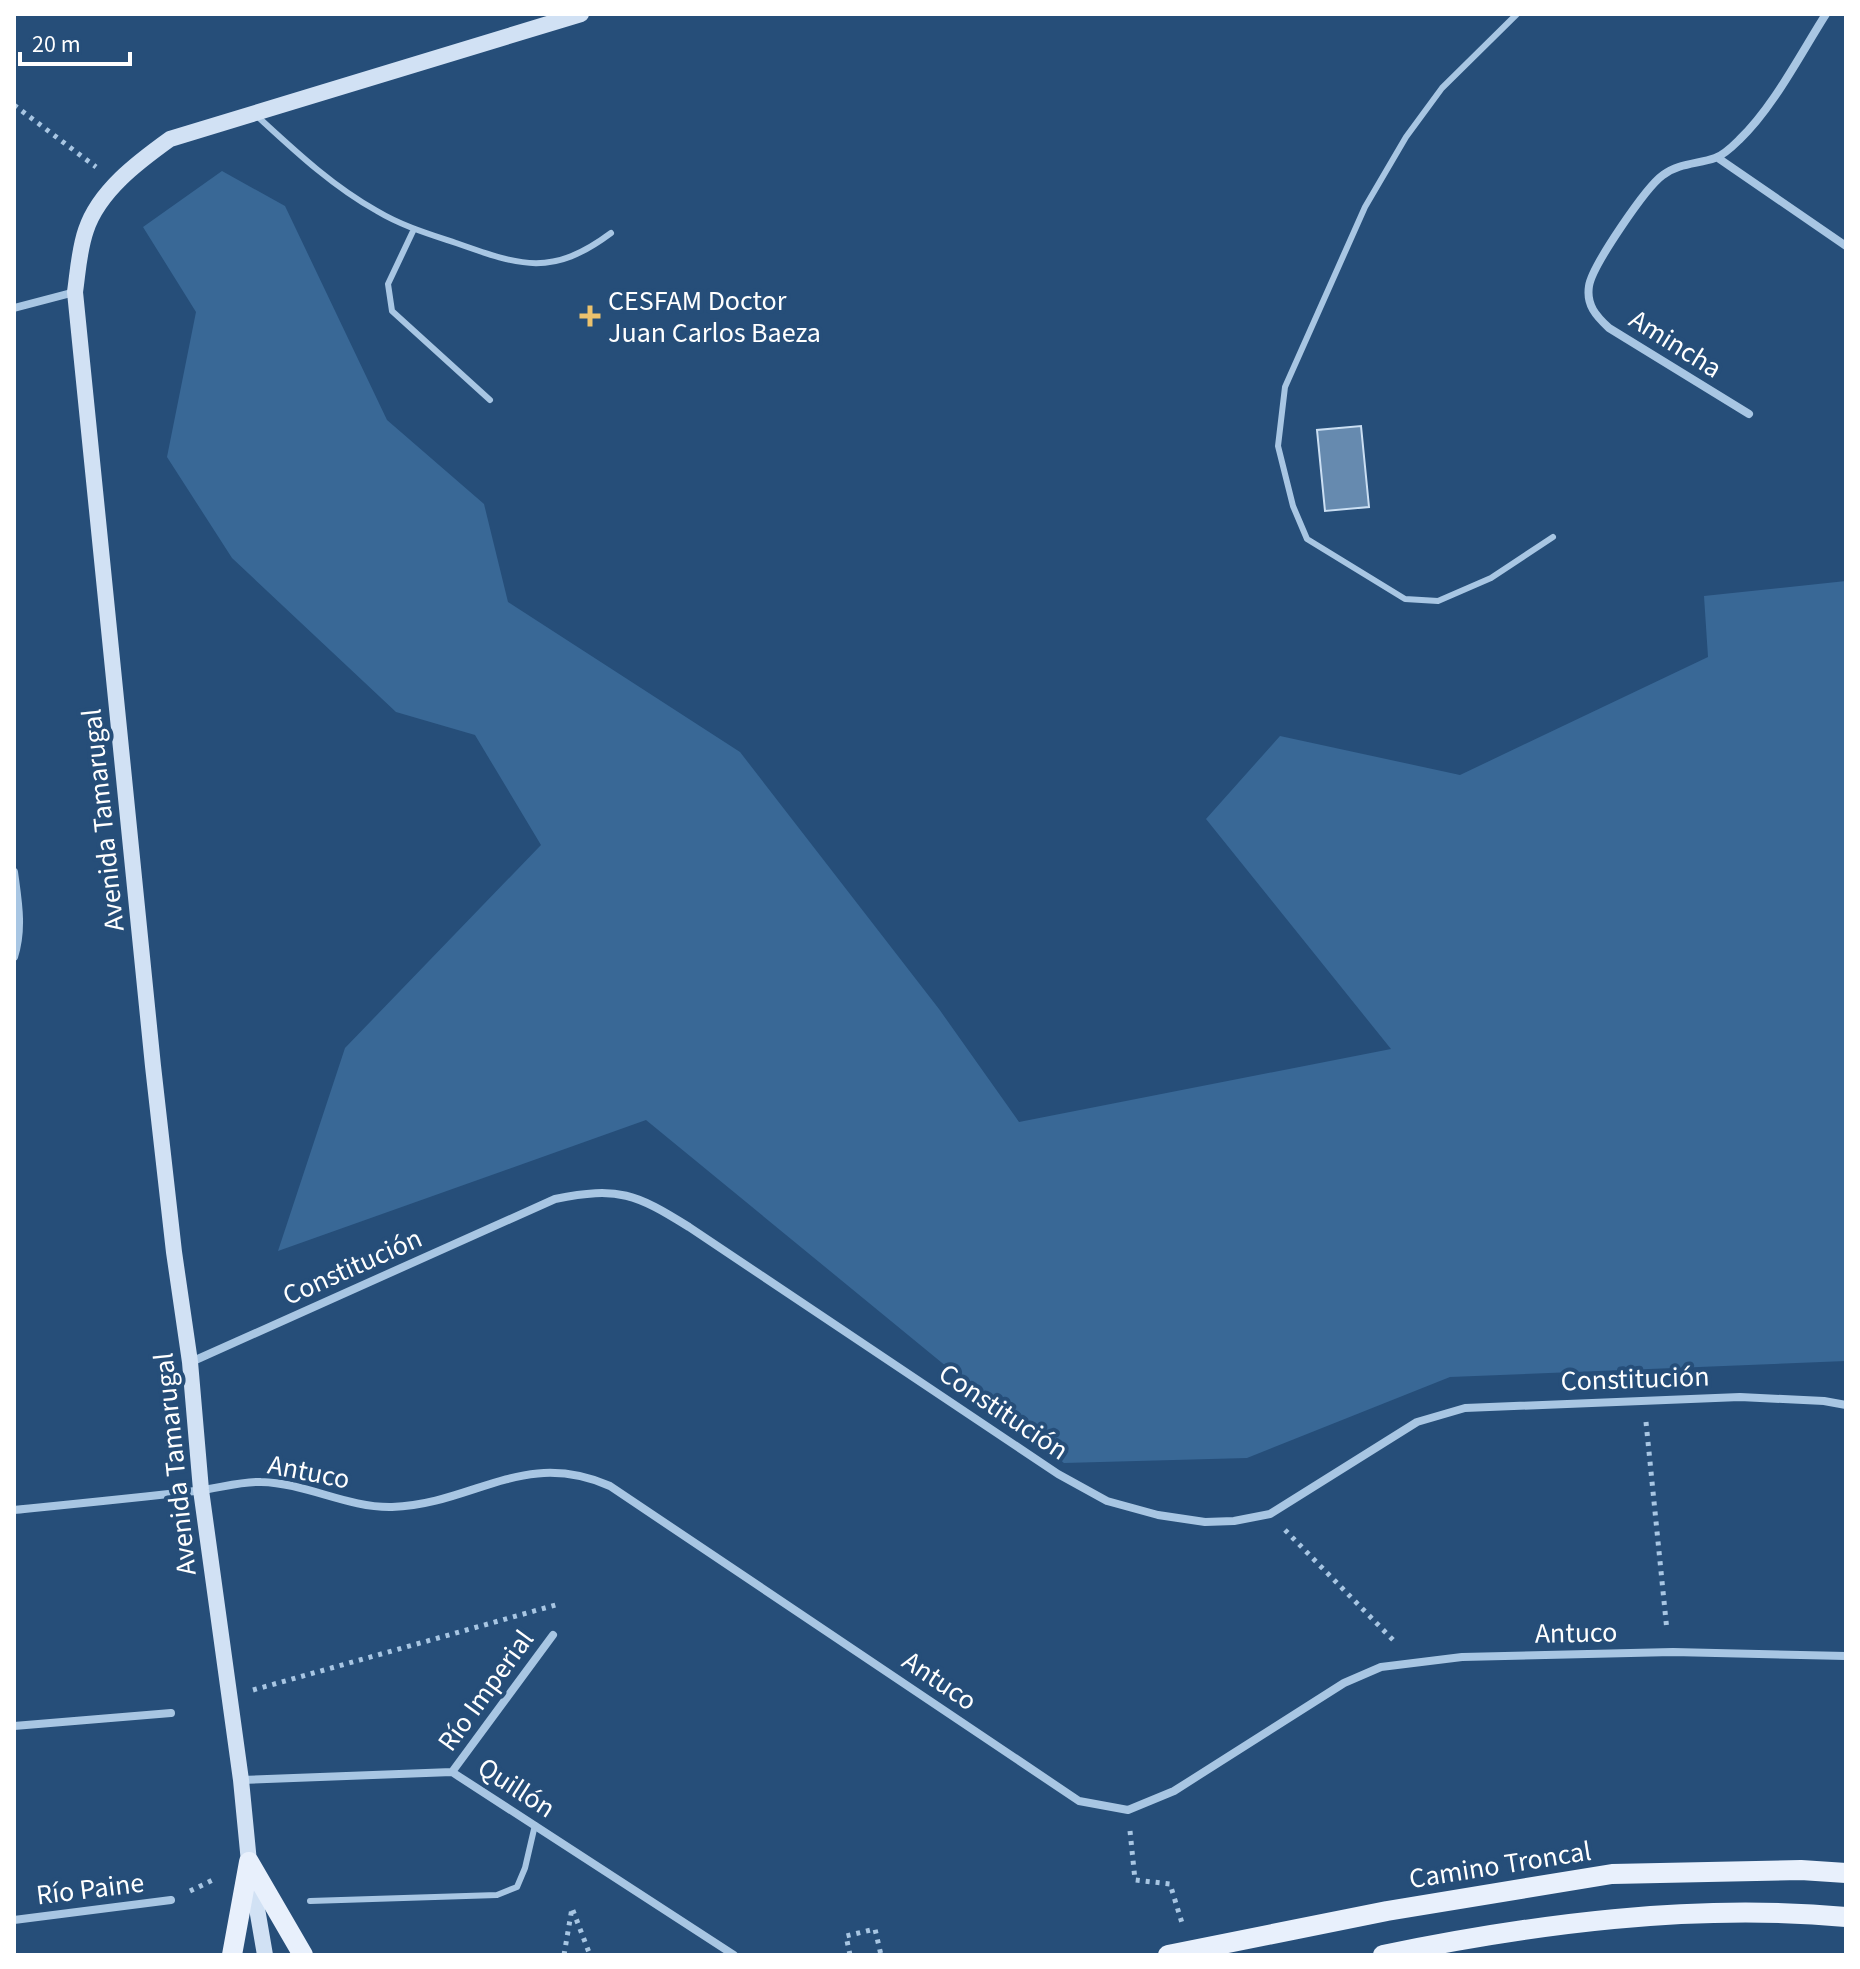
<svg xmlns="http://www.w3.org/2000/svg" width="1860" height="1969" font-family="'Source Sans 3',sans-serif">
<style>
.green{fill:#396896}
.building{fill:#668aaf;stroke:#cbdff3;stroke-width:2}
.lines{fill:none;stroke-linecap:round;stroke-linejoin:round}
.path{stroke:#a8c6e3;stroke-width:5;stroke-dasharray:4 6;stroke-linecap:butt}
.lane{stroke:#a8c6e3;stroke-width:6}
.street{stroke:#a8c6e3;stroke-width:8}
.secondary{stroke:#d1e1f4;stroke-width:16}
.primary{stroke:#e8f0fc;stroke-width:20}
.poi-dot{fill:#ecc26d;stroke:#264e79;stroke-width:3}
.labels{text-anchor:middle;stroke-width:8;stroke-linejoin:round;paint-order:stroke}
.poi-label{font-size:28px;fill:#fff;stroke:#264e79;text-anchor:start}
.street-label{font-size:28px;fill:#fff;stroke:#264e79}
</style>
<rect width="100%" height="100%" fill="#264e79"/>
<path class="green" d="M222 171 285 206 387 420 484 504 508 602 740 752 939 1009 1019 1122 1391 1049 1206 819 1280 736 1460 775 1708 657 1704 596 1846 581V1361L1450 1377 1247 1458 1064 1463 646 1120 278 1251 345 1048 541 845 475 735 396 712 232 558 167 457 196 312 143 227Z"/>
<path class="building" d="M1361 426 1369 507 1325 511 1317 430Z"/>
<g class="lines">
<path class="path" d="M14 105 96 167
M1646 1422 1667 1631
M1285 1530 1396 1643
M253 1690 559 1604
M1130 1831 1135 1880 1170 1884 1182 1923
M190 1891 217 1878
M564 1955 572 1908 590 1955
M850 1955 846 1936 875 1929 881 1955"/>
<path class="lane" d="M1517 14 1442 88 1406 137 1365 207 1285 387 1278 446 1293 506 1307 539 1405 599 1438 601 1491 578 1553 537
M257 116C294 150 332 186 377 211 402 226 429 234 456 243 521 266 552 277 611 233
M414 229 388 284 392 311 490 400
M310 1901 497 1895 517 1887 525 1868 535 1825"/>
<path class="street" d="M1718 158 1846 246
M14 308 75 292
M1749 414 1609 328C1596 316 1586 305 1589 286 1592 266 1646 187 1663 175 1679 163 1698 164 1715 158 1724 155 1733 146 1739 140 1773 108 1801 53 1826 14
M14 872C18 902 23 928 14 957
M191 1362 555 1199C619 1186 636 1194 689 1227L1058 1474 1107 1501 1158 1515 1205 1522 1234 1521 1270 1514 1417 1422 1465 1408 1740 1397 1824 1401 1846 1405
M14 1510C74 1504 135 1498 195 1491 217 1489 240 1481 261 1482 306 1483 347 1508 392 1507 475 1504 523 1448 610 1486L1079 1801 1128 1810 1174 1791 1344 1683 1381 1667 1462 1657 1673 1652 1846 1656
M14 1726 171 1713
M452 1772 553 1635
M241 1780 452 1772 734 1955
M14 1920 171 1900"/>
<path class="secondary" d="M265 1955 249 1862 241 1780 201 1490 190 1362 174 1252 153 1066 75 292C78 271 79 250 86 230 99 191 138 162 170 139L581 14"/>
<path class="primary" d="M249 1862 303 1955
M232 1955 249 1862
M1168 1955 1387 1911 1612 1874 1801 1870 1846 1873
M1383 1955C1534 1924 1692 1903 1846 1917"/>
</g>
<path class="poi-dot" d="M586 304h8v8h8v8h-8v8h-8v-8h-8v-8h8z"/>
<g class="labels">
<g class="poi-label">
<text x="608" y="310">CESFAM Doctor<tspan x="608" dy="32">Juan Carlos Baeza</tspan></text>
</g>
<g class="street-label">
<text transform="translate(1676 343) rotate(32)" y="10">Amincha</text>
<text transform="translate(102 820) rotate(-96)" y="10">Avenida Tamarugal</text>
<text transform="translate(352 1266) rotate(-24)" y="10">Constitución</text>
<text transform="translate(1635 1378) rotate(-2)" y="10">Constitución</text>
<text transform="translate(1004 1411) rotate(34)" y="10">Constitución</text>
<text transform="translate(174 1464) rotate(-96)" y="10">Avenida Tamarugal</text>
<text transform="translate(309 1471) rotate(11)" y="10">Antuco</text>
<text transform="translate(1576 1632) rotate(-1)" y="10">Antuco</text>
<text transform="translate(940 1680) rotate(34)" y="10">Antuco</text>
<text transform="translate(485 1690) rotate(-54)" y="10">Río Imperial</text>
<text transform="translate(517 1787) rotate(33)" y="10">Quillón</text>
<text transform="translate(1500 1864) rotate(-9)" y="10">Camino Troncal</text>
<text transform="translate(90 1888) rotate(-7)" y="10">Río Paine</text>
</g>
</g>
<rect width="1860" height="1969" fill="none" stroke="#ffffff" stroke-width="32"/>
<path d="M20 52v12h110v-12" fill="none" stroke="#ffffff" stroke-width="4"/>
<text x="32" y="52" font-size="24" fill="#ffffff" stroke="#264e79" stroke-width="6" paint-order="stroke">20 m</text>
</svg>
